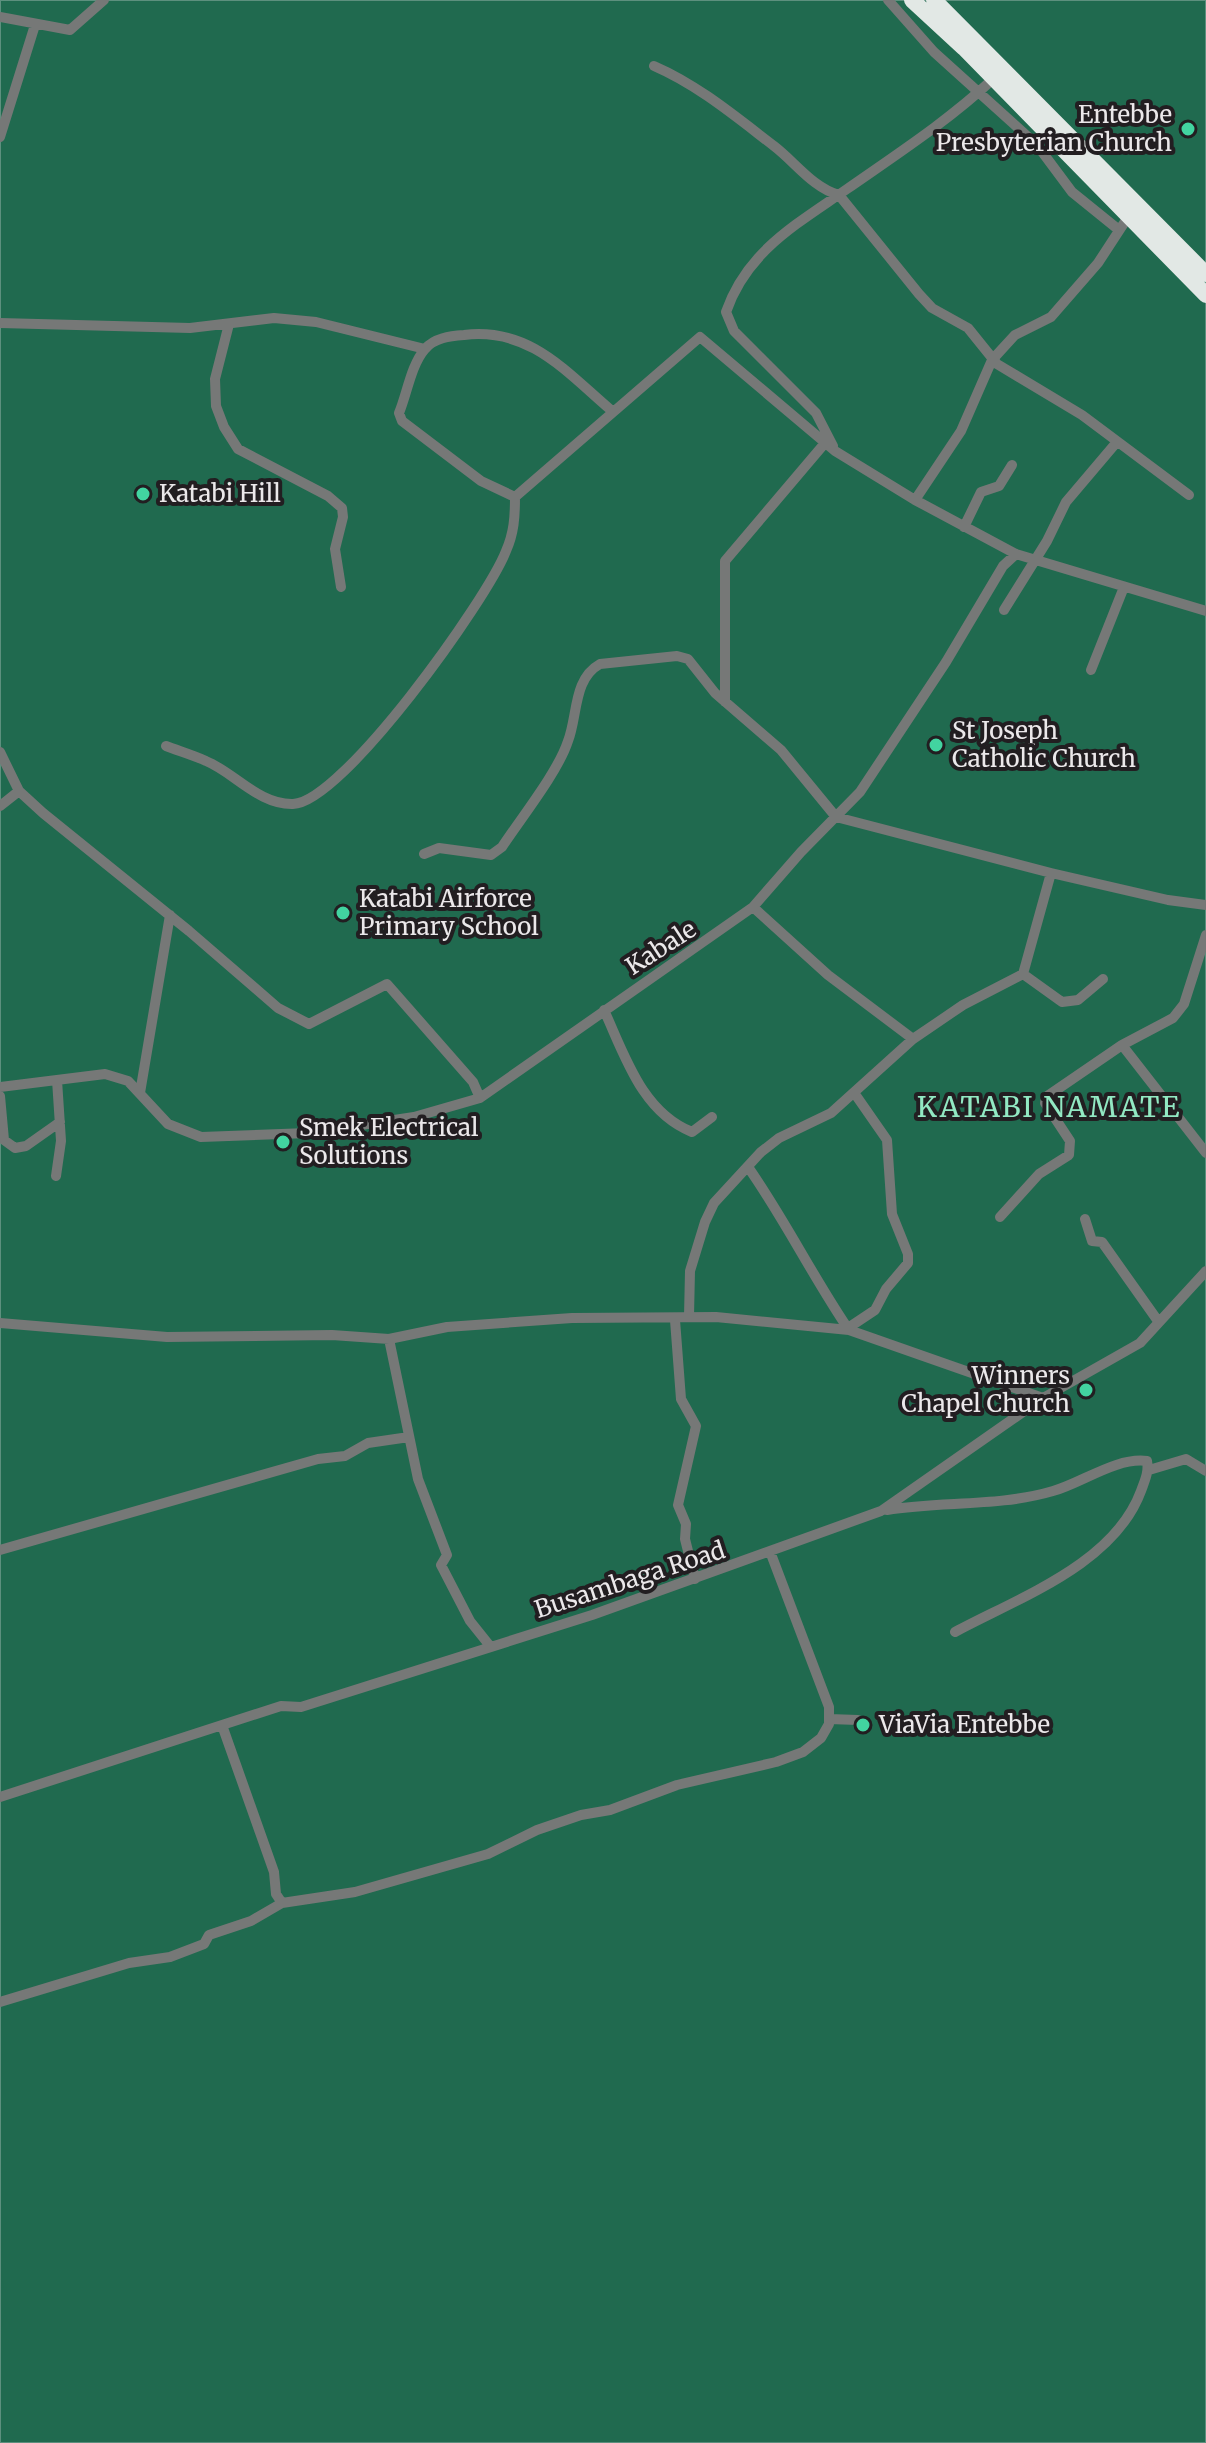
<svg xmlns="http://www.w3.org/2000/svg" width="1206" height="2443" font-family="Merriweather,serif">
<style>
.water{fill:#206a4f;stroke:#5d907e;stroke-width:2}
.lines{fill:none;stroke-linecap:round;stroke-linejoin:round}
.minor{stroke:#767877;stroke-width:10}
.highway{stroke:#e2e8e5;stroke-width:16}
.poi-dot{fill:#42d4a0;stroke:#221e21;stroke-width:3}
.labels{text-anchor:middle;stroke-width:8;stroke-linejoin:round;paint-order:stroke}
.poi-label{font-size:24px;fill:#ebe8ea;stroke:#221e21;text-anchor:start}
.street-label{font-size:24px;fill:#ebe8ea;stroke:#221e21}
.quarter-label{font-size:28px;letter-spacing:2px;fill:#92e9c3;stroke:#221e21}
</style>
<rect width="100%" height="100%" fill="#2c282b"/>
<path class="water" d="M0 0H1206V2443H0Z"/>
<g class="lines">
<path class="minor" d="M888 0 934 52 1037 145 1072 192 1119 230
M0 17 70 30 104 0
M654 66C698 85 736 117 774 146 795 162 813 188 839 195L919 294 932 308 968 328 997 364 1082 415 1189 495
M0 137 35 25
M0 323 190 328 274 318 316 322 425 349
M229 324 215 379 216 406 224 427 238 449 328 496 342 508 343 517 335 549 341 587
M833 446 816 413 734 331 726 312C747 251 797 224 847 189 897 154 948 121 993 79
M515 497 481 481 402 421 399 413C407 394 411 365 425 349 434 338 450 336 464 335 530 327 566 372 612 411
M915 500 961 431 992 360 1015 335 1051 317 1098 263 1128 217
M964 527 981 492 999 486 1012 465
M1004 610 1047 541 1066 502 1116 443
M1091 670 1124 587
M725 702V561L825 443
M166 746C179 751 193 755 206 761 235 773 259 805 293 804 342 803 487 600 506 551 514 533 515 517 515 497L700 337 835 451 915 500 1016 554
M0 752 19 791 43 813 189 931 278 1008 309 1024 387 984 473 1082 480 1098
M0 806 19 791
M424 854 439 848 491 855 502 847C521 818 558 772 568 741 578 715 573 679 600 664L677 656 688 659 715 693 781 750 836 817 1051 873 1168 900 1206 905
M753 907 828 975 913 1039
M1023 974 1062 1002 1078 1000 1103 979
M604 1010C625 1056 642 1112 692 1132L712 1117
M1122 1045 1206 1153
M0 1087 105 1074 128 1081 168 1124 201 1137 308 1133 414 1117 480 1098 753 907 801 852 860 792 946 662 1003 566 1016 554 1206 611
M140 1093 170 915
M0 1096 4 1140 15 1148 26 1146 60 1122
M748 1167C784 1218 814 1279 849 1330
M56 1176 61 1141 57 1080
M1000 1217 1039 1174 1069 1155 1070 1141 1045 1103 1046 1097 1122 1045 1173 1018 1184 1004 1206 935
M1085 1219 1092 1241 1102 1242 1158 1321
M689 1316 690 1271 705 1222 714 1203 761 1152 779 1138 831 1113 913 1039 963 1005 1023 974 1051 873
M675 1320 681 1399 696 1426 678 1505 686 1524 685 1539 695 1579
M0 1323 167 1337 332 1335 389 1339 447 1327 572 1318 716 1317 849 1330 1043 1398
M848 1328 875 1310 886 1289 908 1263V1254L892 1214 887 1140 855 1094
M389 1339 418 1479 447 1555 441 1565 470 1621 490 1646
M1149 1470 1186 1459 1206 1471
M887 1510C941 1501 999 1507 1053 1491 1082 1483 1116 1457 1147 1461 1149 1472 1145 1480 1141 1491 1114 1564 1020 1597 955 1632
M0 1550 318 1459 345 1456 368 1443 409 1437
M829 1719 858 1720
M0 1797 281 1706 301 1707 592 1615 881 1511 1043 1398 1140 1343 1206 1271
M282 1903 355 1892 488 1854 537 1830 581 1815 610 1810 677 1785 776 1762 803 1752 821 1738 829 1724V1707L771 1554
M0 2002 129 1963 170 1957 204 1944 209 1935 251 1921 282 1903 276 1894 274 1872 223 1728"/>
<path class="highway" d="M912 0 964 48 1206 295
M934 0 1206 274"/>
</g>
<g class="poi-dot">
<circle cx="1188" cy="129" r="8"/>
<circle cx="143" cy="494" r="8"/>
<circle cx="936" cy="745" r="8"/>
<circle cx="343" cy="913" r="8"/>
<circle cx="283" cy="1142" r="8"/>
<circle cx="1086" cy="1390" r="8"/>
<circle cx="863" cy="1725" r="8"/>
</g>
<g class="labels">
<g class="poi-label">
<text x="1172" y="123" text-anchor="end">Entebbe<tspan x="1172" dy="28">Presbyterian Church</tspan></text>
<text x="159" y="502">Katabi Hill</text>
<text x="952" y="739">St Joseph<tspan x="952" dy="28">Catholic Church</tspan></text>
<text x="359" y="907">Katabi Airforce<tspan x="359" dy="28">Primary School</tspan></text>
<text x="299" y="1136">Smek Electrical<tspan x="299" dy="28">Solutions</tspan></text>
<text x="1070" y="1384" text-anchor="end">Winners<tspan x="1070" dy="28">Chapel Church</tspan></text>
<text x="879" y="1733">ViaVia Entebbe</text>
</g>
<g class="street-label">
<text transform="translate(661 948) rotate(-33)" y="8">Kabale</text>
<text transform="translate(630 1580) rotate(-18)" y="8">Busambaga Road</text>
</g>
<g class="quarter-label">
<text x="1049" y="1117">KATABI NAMATE</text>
</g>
</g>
</svg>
